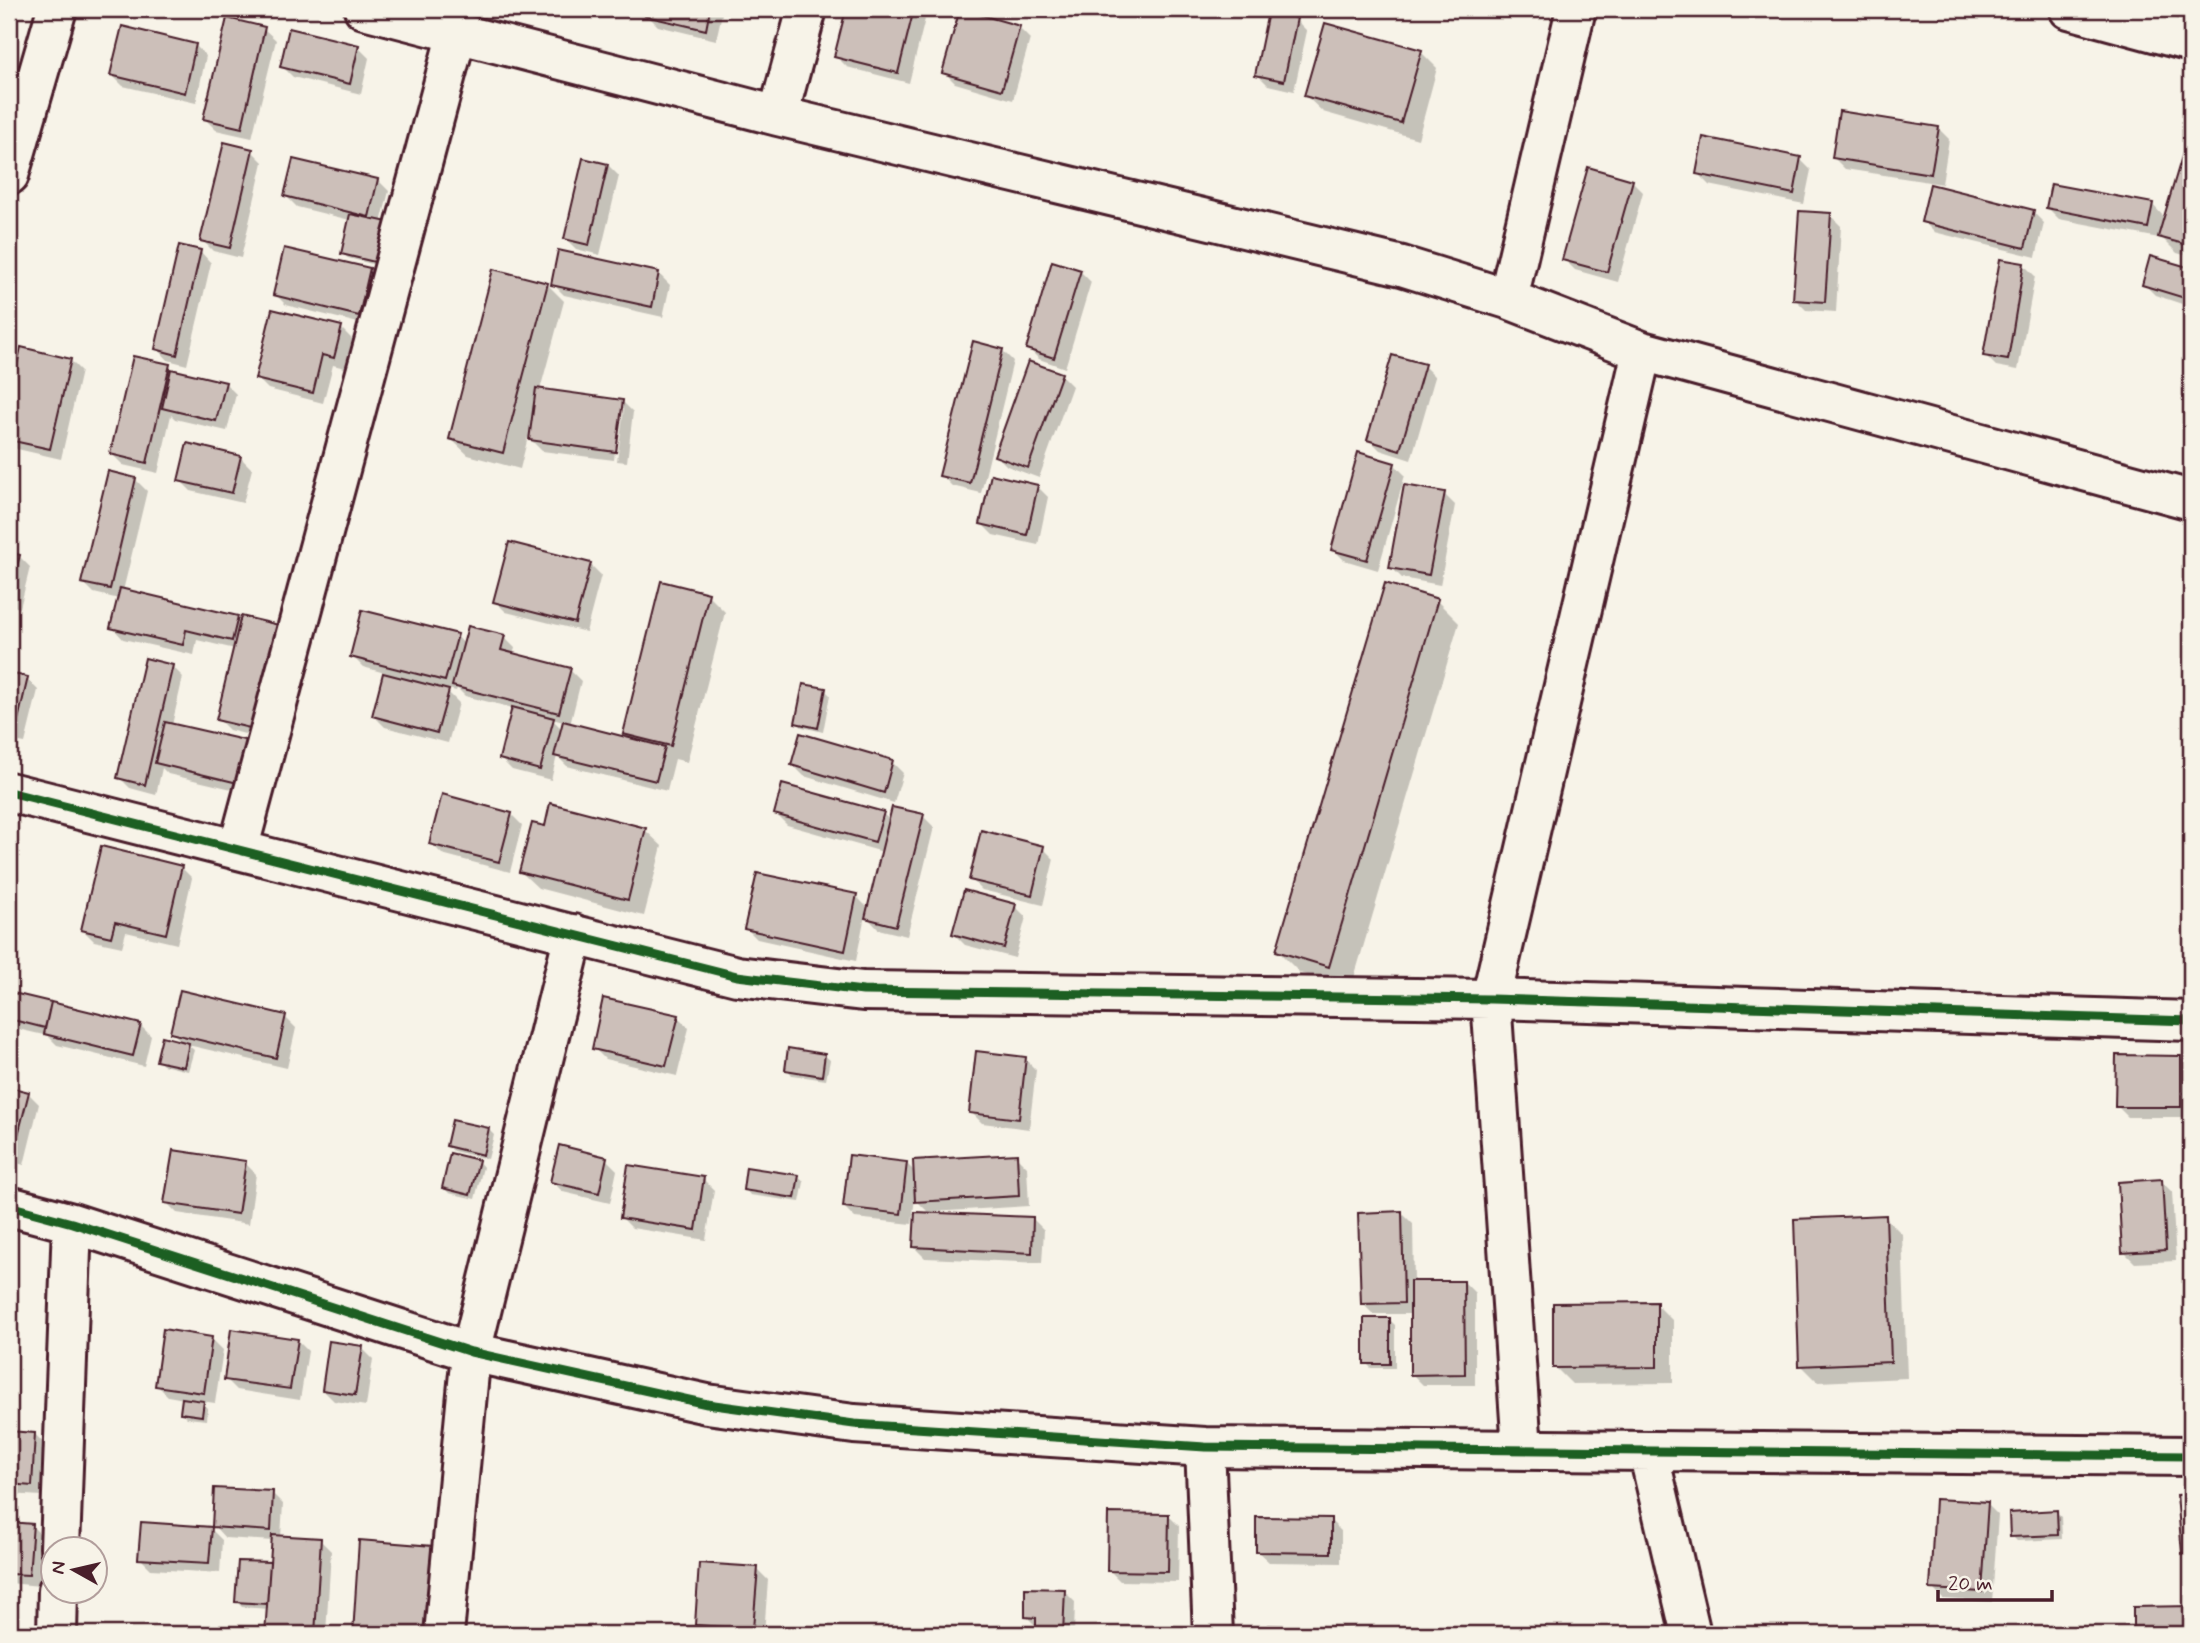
<svg xmlns="http://www.w3.org/2000/svg" width="2200" height="1643" font-family="Mynerve,sans-serif">
<style>
.shadow{fill:#0003;fill-rule:evenodd}
.building{fill:#ccbfb9;stroke:#4a1f2b;stroke-width:2}
.lines{fill:none;stroke-linecap:round;stroke-linejoin:round}
.minor-casing{stroke:#4a1f2b;stroke-width:44}
.minor{stroke:#f7f3e8;stroke-width:38}
.cycleway-casing{stroke:#f7f3e8;stroke-width:13}
.cycleway{stroke:#1b5e20;stroke-width:9}
</style>
<rect width="100%" height="100%" fill="#f7f3e8"/>
<filter id="ink" filterUnits="userSpaceOnUse"><feTurbulence type="fractalNoise" baseFrequency=".0143" numOctaves="2"/><feDisplacementMap in="SourceGraphic" scale="14" xChannelSelector="R" yChannelSelector="G"/><feConvolveMatrix kernelMatrix="1 2 1 2 8 2 1 2 1" color-interpolation-filters="sRGB"/></filter>
<g filter="url(#ink)">
<path class="shadow" d="M649 9H723L716 40 658 26 647 15Z
M848 9H920L926 15 909 83 847 67 836 56Z
M1296 20 1307 31 1294 91 1268 85 1257 74Z
M1019 28 1030 39 1013 100 955 83 944 72Z
M264 29 276 40 252 138 216 130 205 119Z
M195 45 206 56 196 103 123 86 112 75Z
M358 47 369 58 361 94 293 77 282 66Z
M1421 52 1437 68 1418 139 1323 112 1306 96Z
M1938 128 1949 139 1942 184 1845 169 1834 158Z
M2186 148 2191 150V257L2177 253 2159 235V238L2059 219 2048 208 2152 204 2165 218Z
M252 151 263 162 241 258 213 251 202 240Z
M1800 159 1811 170 1804 204 1709 185 1698 174Z
M608 165 619 176 600 255 576 249 565 238Z
M378 180 389 191 381 223 384 267 348 258 342 253 350 220 297 207 286 196Z
M1632 181 1643 192 1618 282 1575 270 1564 259Z
M2033 212 2044 223 2036 257 1934 232 1923 221Z
M1830 215 1841 226 1836 312 1806 310 1795 299Z
M200 251 211 263 187 365 168 360 157 348Z
M2151 258 2191 270V307L2155 295 2144 284Z
M2024 265 2035 276 2018 370 1996 366 1985 355Z
M369 270 380 281 370 326 286 305 275 294Z
M1080 271 1091 282 1065 368 1039 359 1028 348Z
M659 274 670 285 663 317 564 295 553 284Z
M547 284 564 301 540 390 622 401 633 412 627 462 617 461 624 408H620L614 460 542 451 528 437 520 469 468 455 451 439Z
M341 328 352 339 345 368 333 365 323 403 268 389 257 378Z
M23 349 70 360 81 371 61 459 13 448 9 444V408Z
M1002 350 1013 361 981 493 952 486 941 475Z
M169 366 175 372 225 383 236 394 227 431 175 419 171 415 158 473 123 465 112 454Z
M1424 366 1435 377 1411 460 1380 450 1369 439Z
M1061 375 1072 386 1039 478 1007 466 996 455Z
M241 458 252 469 243 503 191 491 180 480Z
M1394 464 1405 475 1378 570 1344 560 1333 549Z
M136 480 147 491 123 591 237 618 241 622 265 739 229 730 218 719 235 649 197 640 194 655 123 639 112 627 119 599 94 593 83 582Z
M1037 486 1048 497 1038 545 993 535 982 524Z
M1444 494 1455 505 1440 585 1402 578 1391 567Z
M9 554 19 556 30 567 20 608 9 605Z
M590 564 601 575 586 632 506 612 495 601Z
M708 595 725 612 687 762 675 759 667 791 567 766 557 756 551 780 512 770 501 759 513 708 465 696 457 688 456 691 444 688 459 703 448 743 385 727 374 716 385 673 363 667 352 656 457 636 465 645 504 637 515 648 513 655 570 670 581 681 570 725 631 740 624 734ZM552 719 564 722 562 729Z
M1437 601 1459 623 1351 988 1300 973 1278 951Z
M172 666 183 677 172 725 253 794 168 774 162 768 156 795 130 788 119 777Z
M9 675 27 679 38 690 25 743 9 740Z
M825 690 830 695 823 732 802 727 797 722Z
M892 762 903 773 894 803 804 776 793 765Z
M511 814 522 825 510 872 442 854 431 843Z
M776 814H883L891 821 923 816 934 827 907 936 878 929 865 915 856 961 757 939 746 928 856 896 869 909 883 852 787 825Z
M645 830 662 846 644 916 538 888 521 872Z
M1043 848 1054 859 1043 905 982 890 971 879Z
M181 867 192 878 177 944 126 932 122 947 94 941 83 930Z
M1015 906 1026 917 1015 958 965 945 954 934Z
M9 994 140 1025 151 1036 144 1066 57 1045 48 1036 9 1027Z
M285 1017 296 1028 287 1068 188 1045 194 1050 188 1071 163 1065 158 1060 184 1044 172 1032Z
M678 1017 689 1028 677 1076 605 1059 594 1048Z
M824 1055 830 1060 826 1080 792 1075 787 1069Z
M2180 1057 2191 1068V1117H2128L2117 1106Z
M1025 1059 1036 1070 1029 1129 982 1123 971 1112Z
M9 1089 28 1093 39 1104 24 1165 9 1161Z
M454 1122 489 1130 494 1135 488 1159 453 1151 448 1146Z
M1016 1156 1027 1167 1029 1206 932 1212V1214L1033 1219 1044 1230 1042 1263 925 1258 914 1247 916 1214H913L912 1224 855 1218 844 1207 907 1164 915 1172ZM915 1199 930 1214 913 1213Z
M606 1159 617 1170 610 1203 563 1192 552 1181Z
M478 1161 483 1167 475 1199 449 1193 444 1188Z
M245 1163 256 1174 249 1224 177 1213 166 1202Z
M798 1177 804 1182 800 1202 750 1195 745 1189Z
M703 1179 714 1190 706 1240 632 1228 621 1217Z
M2161 1181 2172 1192 2176 1261 2135 1263 2124 1252Z
M1402 1213 1413 1224 1414 1282H1464L1475 1293V1385H1423L1412 1374V1314H1373L1362 1303Z
M1885 1217 1902 1234 1907 1378 1818 1382 1801 1365Z
M1656 1304 1673 1321V1383L1572 1384 1555 1367Z
M1390 1320 1395 1325V1368H1371L1366 1363Z
M212 1339 223 1350 215 1403 201 1401 208 1408 207 1420 187 1418 182 1413 184 1399 168 1396 157 1385Z
M297 1340 308 1351 300 1400 237 1390 226 1379Z
M362 1348 373 1359 366 1406 334 1401 323 1390Z
M9 1433 35 1434 46 1446 42 1496 9 1494Z
M272 1493 283 1504 281 1537 320 1540 331 1551 326 1634H267L269 1609 242 1607 237 1602 269 1564 271 1566 273 1541 225 1538 214 1526Z
M2191 1496V1558H2189L2184 1553 2179 1497Z
M1987 1504 1998 1515 1992 1602 1943 1599 1932 1588Z
M2056 1512 2061 1517 2062 1539 2017 1541 2012 1536Z
M1168 1515 1179 1526 1178 1582 1120 1581 1109 1570Z
M1330 1520 1341 1531V1563L1269 1562 1257 1551Z
M9 1524 32 1526 43 1537 40 1586 9 1583Z
M211 1529 222 1540 220 1573 151 1569 140 1558Z
M757 1569 768 1580 764 1634H706L696 1625Z
M1064 1591 1075 1602 1074 1634H1037V1627L1027 1617Z
M1270 1627 1367 1631 1370 1634H1270Z"/>
<path class="building" d="M647 9H710L706 30 645 16Z
M846 9H914L898 73 834 57Z
M960 9 1020 26 1002 90 942 73Z
M1268 12 1297 18 1284 81 1255 75Z
M227 18 265 27 242 128 203 119Z
M1325 23 1422 50 1401 123 1304 96Z
M122 26 196 44 185 93 110 75Z
M289 28 359 45 350 84 280 67Z
M2191 108V137L2184 135Z
M1839 111 1939 127 1931 174 1832 158Z
M1703 137 1801 157 1794 194 1696 174Z
M224 142 253 149 230 248 200 241Z
M2185 146 2191 148V246L2158 237Z
M583 158 608 164 589 245 564 239Z
M293 159 378 179 369 217 284 196Z
M1588 167 1633 180 1607 272 1562 260Z
M1930 184 2034 210 2025 248 1921 222Z
M2051 184 2153 203 2148 228 2046 208Z
M1799 211 1831 213 1825 302 1793 300Z
M350 214 388 222 379 263 341 254Z
M179 245 201 250 177 355 155 349Z
M284 248 370 268 359 316 273 295Z
M558 250 659 272 652 307 551 285Z
M2150 256 2191 268V300L2142 285Z
M2000 259 2024 263 2008 360 1983 356Z
M1052 261 1081 270 1054 358 1026 349Z
M493 269 548 283 503 453 449 439Z
M272 309 342 326 334 358 322 355 313 393 255 379Z
M973 341 1003 349 970 483 939 476Z
M21 347 71 359 50 449 9 440V401Z
M1392 355 1425 364 1400 450 1367 440Z
M133 356 170 364 147 463 110 454Z
M1028 361 1062 373 1028 468 994 456Z
M171 369 226 382 216 421 162 408Z
M536 388 623 400 616 452 529 440Z
M187 443 241 456 232 493 178 481Z
M1358 452 1395 463 1367 560 1331 550Z
M108 471 136 478 110 589 81 583Z
M991 474 1038 485 1027 535 980 524Z
M1404 485 1445 492 1429 575 1389 568Z
M509 542 591 563 575 623 493 602Z
M9 552 20 555 9 598Z
M661 581 709 593 671 746 623 734Z
M1385 583 1438 599 1329 967 1276 951Z
M120 588 238 616 232 641 186 630 183 645 110 628Z
M362 610 458 634 445 681 350 657Z
M241 616 279 625 254 729 216 720Z
M468 626 505 635 501 650 571 668 559 713 452 686Z
M145 658 173 665 145 785 117 778Z
M9 673 28 677 15 733 9 732Z
M383 673 449 690 437 733 372 716Z
M803 684 826 688 818 728 795 723Z
M512 707 554 718 540 770 499 759Z
M563 721 665 747 656 781 554 756Z
M165 722 253 742 242 784 155 763Z
M800 733 893 760 884 793 791 765Z
M782 784 884 812 875 842 774 814Z
M442 794 512 813 499 862 429 844Z
M550 803 646 828 628 900 519 872 532 823 545 826Z
M892 807 924 814 896 926 865 918Z
M981 830 1044 846 1032 895 969 880Z
M101 846 182 866 166 934 115 922 111 937 81 930Z
M757 873 857 894 845 951 744 929Z
M964 890 1016 904 1004 948 952 934Z
M180 990 286 1015 276 1058 170 1033Z
M9 992 51 1002 45 1028 9 1019Z
M603 998 679 1015 666 1066 592 1049Z
M51 1002 141 1024 133 1056 44 1034Z
M162 1036 189 1043 184 1067 156 1061Z
M788 1048 825 1054 822 1076 785 1070Z
M976 1051 1026 1057 1019 1119 969 1113Z
M2116 1055 2181 1056V1107H2115Z
M9 1087 29 1092 13 1155 9 1154Z
M452 1120 489 1128 483 1155 446 1146Z
M559 1145 607 1157 599 1193 550 1182Z
M173 1150 246 1161 238 1214 164 1203Z
M450 1153 479 1160 470 1195 442 1188Z
M1017 1154 1019 1196 915 1202 913 1160Z
M849 1155 907 1162 901 1214 843 1207Z
M628 1165 704 1177 696 1230 620 1218Z
M746 1167 799 1175 795 1198 743 1190Z
M2162 1179 2166 1250 2122 1253 2118 1182Z
M1402 1211 1404 1303 1361 1304 1358 1213Z
M915 1212 1033 1217 1032 1253 913 1247Z
M1886 1215 1891 1362 1799 1366 1794 1219Z
M1410 1281H1464L1465 1374 1410 1375Z
M1657 1302V1367L1553 1368V1303Z
M1364 1318H1390V1364H1364Z
M163 1329 212 1337 204 1393 155 1386Z
M231 1329 298 1339 290 1389 224 1380Z
M329 1341 363 1346 355 1395 322 1390Z
M182 1398 204 1401 202 1416 180 1413Z
M9 1431 35 1433 32 1486 9 1484Z
M214 1488 273 1491 271 1531 212 1527Z
M2191 1494V1553L2182 1554 2177 1495Z
M1935 1499 1988 1502 1982 1592 1930 1589Z
M2057 1510 2058 1535 2010 1537 2009 1513Z
M1108 1513 1169 1514 1168 1572 1107 1571Z
M1256 1517 1331 1518V1553L1256 1552Z
M9 1522 33 1524 29 1575 9 1574Z
M141 1522 212 1527 209 1563 138 1559Z
M272 1535 321 1538 315 1634H265Z
M359 1540 433 1546 427 1634H353Z
M238 1561 270 1562 267 1604 235 1602Z
M699 1563 758 1567 753 1629 695 1625Z
M1025 1588 1065 1589 1063 1634H1036V1618L1025 1617Z
M2191 1606V1634H2133V1607Z
M1268 1625 1368 1629 1367 1634H1268Z"/>
<g class="lines">
<g class="minor-casing">
<path id="minor" d="M364 9 778 116 1402 266 1508 299 1642 351 2191 500
M2069 9 2191 42
M778 116 807 9
M9 175 57 9
M1508 299 1576 9
M9 792 737 976 863 991 1491 999 2191 1021
M238 850 457 33
M9 1206 72 1223 471 1352 707 1404 854 1424 1205 1447 2191 1456
M1205 1447 1213 1634
M1522 1449 1491 999 1642 351
M1648 1451 1691 1634
M60 1548 72 1223
M57 1634 58 1590
M444 1634 471 1352 574 934"/>
</g>
<use href="#minor" class="minor"/>
<g class="cycleway-casing">
<path id="cycleway" d="M9 792 737 976 863 991 1491 999 2191 1021
M9 1206 72 1223 471 1352 707 1404 854 1424 1205 1447 2191 1456"/>
</g>
<use href="#cycleway" class="cycleway"/>
</g>
</g>
<rect width="2200" height="1643" fill="none" stroke="#f7f3e8" stroke-width="35"/>
<rect x="18" y="18" width="2165" height="1608" fill="none" stroke="#4a1f2b" stroke-width="2.5" filter="url(#ink)"/>
<g transform="translate(74 1570) rotate(278)"><circle r="33" fill="#f7f3e8" stroke="#b29e9c" stroke-width="2"/>
<path d="M0-5L12 26L0 18L-12 26Z" fill="#4a1f2b"/>
<text y="-10" font-size="19" font-weight="bold" text-anchor="middle" fill="#4a1f2b">N</text>
</g>
<path d="M1938 1590v10h114v-10" fill="none" stroke="#4a1f2b" stroke-width="3.5"/>
<text x="1948" y="1590" font-size="21" fill="#4a1f2b" stroke="#f7f3e8" stroke-width="5" paint-order="stroke">20 m</text>
</svg>
